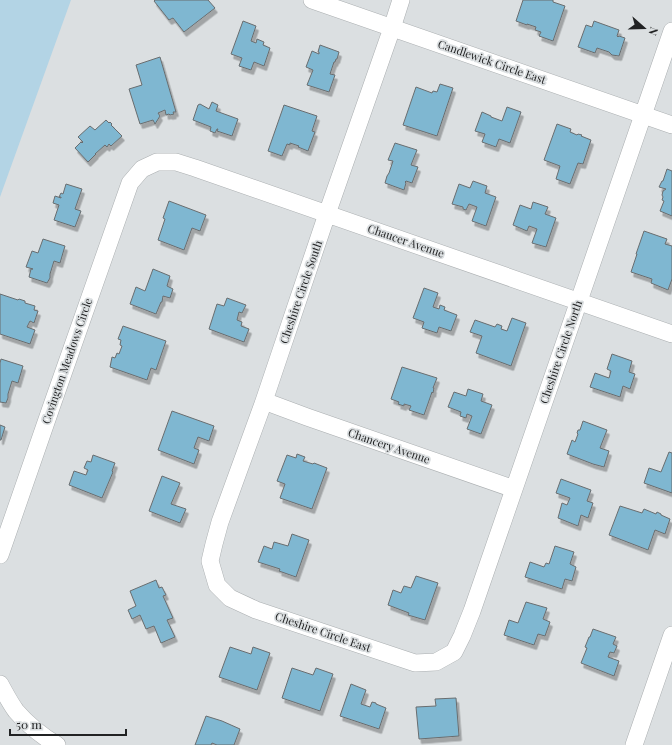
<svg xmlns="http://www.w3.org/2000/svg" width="672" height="745" font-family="'Playfair Display',serif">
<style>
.green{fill:#b3d4e5}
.building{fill:#7fb7d1;stroke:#696d6f;filter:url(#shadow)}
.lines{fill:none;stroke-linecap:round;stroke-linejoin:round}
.minor-casing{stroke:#abafb1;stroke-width:18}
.minor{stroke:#fff;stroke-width:17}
.labels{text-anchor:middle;stroke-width:3.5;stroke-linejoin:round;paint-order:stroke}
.street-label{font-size:11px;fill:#212223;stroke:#dbdfe1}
</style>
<defs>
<filter id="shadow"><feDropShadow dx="2.5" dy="4.5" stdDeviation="0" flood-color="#0004"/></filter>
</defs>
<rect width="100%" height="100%" fill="#dbdfe1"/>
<path class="green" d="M0 0H71L0 197Z"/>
<path class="building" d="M155 0H208L215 8 184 32 173 18 169 20 154 1Z
M523 0H553V2L565 6 553 41 539 36 541 32 535 30 536 27 527 24V25L516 21Z
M243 21 256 26 251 41 256 43 257 39 264 42 263 45 270 48 264 66 254 62 251 70 239 66 242 58 231 54Z
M594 21 619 30 617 36 618 37 619 36 625 38 619 56 612 55 609 52 597 48 595 53 578 47 586 25 592 27Z
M320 45 339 52 337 59H336L335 62H334L330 74 335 75 329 92 307 85 313 70 306 67 312 51 319 54V52H318Z
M160 57 176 112H173L174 114 170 115 169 114 166 115 165 110 158 113 160 116 155 124 153 120 140 124 129 89 142 85 136 65Z
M440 84 453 88 437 136 403 125 416 87 432 93 433 91 437 92Z
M212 102 218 105 216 111 238 119 232 136 217 131 218 129H217L215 133 210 131 211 127 193 120 198 105 200 104 209 109Z
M284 105 317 116 312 131 315 132 308 151 298 147 299 146 290 143V145L287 144 282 156 268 151Z
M507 107 521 112 510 143 499 139 496 147 482 142 485 134 475 131 482 112 491 116V117L502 121Z
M106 120 109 123 110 122 112 124 111 125 122 136 111 146 109 144 107 147 105 145 95 154H96L88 162 75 148 81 142 82 143 83 142 78 137 90 126 95 130Z
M557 124 571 129 570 132 577 135 578 134 582 135 581 136 591 140 583 164 578 163 570 184 556 179 560 166 544 160Z
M395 143 417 150 411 165 418 167 412 183 406 181 405 182 406 183 404 190 385 183 387 176 389 173 393 161 388 160Z
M667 169 672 171V216L660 211 664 201 662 200 663 197 662 195 663 191 666 189 659 187 662 181H663Z
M473 181 487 186 485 193 496 197 486 226 472 221 477 207 469 204 466 210 463 209V207L452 204 459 184 470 188Z
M66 184 82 189 75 209 81 211 75 227 54 220 59 205 53 203 55 196 61 198V197H59L61 193 63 194Z
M169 201 206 215 200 231 192 228 184 250 158 240 165 219 163 218Z
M533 202 548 207 545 214 556 218 546 247 532 243 537 229 529 226 527 231 513 225 520 205 531 209Z
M644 231 667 239 665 244 672 246V279L668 290 651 283 652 279 631 272 637 254H636Z
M43 239 65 246 60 263 54 261 50 274V278L47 283 29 277 31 269H33L26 267 32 251 38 253Z
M153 269 170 276 167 286 173 289 170 298 163 296 162 302H161L156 314 130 304 136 287 145 291Z
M424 288 438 293 433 307 439 309 440 305 445 307 444 310 457 315 451 331 439 327 437 333 422 328 424 322 413 318Z
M0 294 18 300 19 299 25 301V303L35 306 34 310 38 311 34 323 30 321 27 327 35 330 30 344 0 334Z
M227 298 246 305 242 313 239 312 237 320 242 322 241 326 249 329 244 342 209 329 217 304 224 306Z
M512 318 526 323 511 366 476 353 482 336 470 332 475 320 495 327 497 324 502 326 501 329 507 331Z
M123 326 166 341 156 370 151 368 147 380 110 367 112 357 115 358 117 353 119 354 122 346 120 345 121 340 118 339Z
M612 354 632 361 629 372 635 374 630 389 623 386 620 397 590 387 595 373 609 378 611 371 607 369Z
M1 359 23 366 18 383 12 381 8 394V398L6 403 0 402V363Z
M402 367 437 378 433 388H434L433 393 432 392 424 415 409 410 411 406 404 404V406L398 404 399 402 391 399Z
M468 389 483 394 481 401 492 405 481 434 467 429 472 416 467 414 466 418 460 416 461 412 448 407 454 392 466 396Z
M172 411 214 426 209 441 198 437 194 448 199 450 194 464 158 450Z
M583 421 607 430 600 448 609 451 604 467 593 464 567 454 572 440 575 442 578 434 577 433 578 430H580Z
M0 425 5 427 1 440H0Z
M669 452 672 453V493L644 483 649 468 661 472Z
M297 454 305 457 303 461 313 464 314 463 327 468 312 509 280 498 285 484 277 481 287 455 296 458Z
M93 455 115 463 112 471 113 472 102 498 69 485 74 471 86 475 88 470 84 468 87 461 91 462Z
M162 476 180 483 171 504 186 509 180 523 149 511Z
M561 479 591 490 587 501 593 503 588 518 581 515 578 526 558 518 562 503 567 505 570 498 556 493Z
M620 506 642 513 644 509 656 514 657 512 661 514V515L670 519 665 534 655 530 648 550 609 535Z
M292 534 309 540 296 577 279 571 280 569 258 562 264 546 272 549 274 542 288 546Z
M555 546 574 552 570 564 576 567 572 581 565 579 562 589 525 577 530 562 544 567 546 563 549 564Z
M416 576 438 583 425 620 408 615 409 613 388 605 393 590 401 593 404 586 411 588Z
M156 580 159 588 162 587 166 595 163 596 173 618 167 620 175 637 161 643 154 626 146 629 140 615 132 619 128 610 136 606 130 591Z
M526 602 547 608 543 619 550 622 545 636 538 634 534 645 504 635 509 620 518 623Z
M593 629 616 637 613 644 617 646 614 653 610 652 608 657 619 661 614 676 581 663 587 648 585 647 589 637H590Z
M230 647 251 654 253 647 270 653 257 690 219 677Z
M292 668 313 675 316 668 333 674 320 711 282 698Z
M351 684 366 690 361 704 370 707 372 702 376 703V704L386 708 379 729 340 716Z
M456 698 459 736 419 739 416 707 436 706 435 699Z
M206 716 222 721 240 729 234 745H217L212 743 211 745H195Z"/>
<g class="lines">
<g class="minor-casing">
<path id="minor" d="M312 0 672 125
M401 0 392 28 327 214 264 401 220 522 214 544 210 561 217 585 230 598 256 610 415 663 436 662 454 652 462 636 472 611 672 31
M264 401 307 417 514 489
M0 555 52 405 130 183 142 169 157 162H176L195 168 672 334
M0 684C5 693 10 703 16 711 28 725 42 736 57 745
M634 745 672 635"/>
</g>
<use href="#minor" class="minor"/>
</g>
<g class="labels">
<g class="street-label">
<text transform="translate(492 62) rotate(19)" y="4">Candlewick Circle East</text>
<text transform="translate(406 241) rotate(19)" y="4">Chaucer Avenue</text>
<text transform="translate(301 292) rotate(-71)" y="4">Cheshire Circle South</text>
<text transform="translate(561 352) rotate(-71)" y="4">Cheshire Circle North</text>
<text transform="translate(67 361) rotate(-71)" y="4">Covington Meadows Circle</text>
<text transform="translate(389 446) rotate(19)" y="4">Chancery Avenue</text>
<text transform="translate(323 632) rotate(19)" y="4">Cheshire Circle East</text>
</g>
</g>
<g transform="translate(644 28) rotate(110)" stroke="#dbdfe1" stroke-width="3" paint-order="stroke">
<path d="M0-3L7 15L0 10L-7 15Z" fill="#212223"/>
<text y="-6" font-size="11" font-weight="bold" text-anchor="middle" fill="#212223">N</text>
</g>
<path d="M10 729v6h116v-6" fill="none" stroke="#212223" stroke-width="2"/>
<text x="16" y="729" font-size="12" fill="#212223" stroke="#dbdfe1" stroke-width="3" paint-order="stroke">50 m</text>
</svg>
